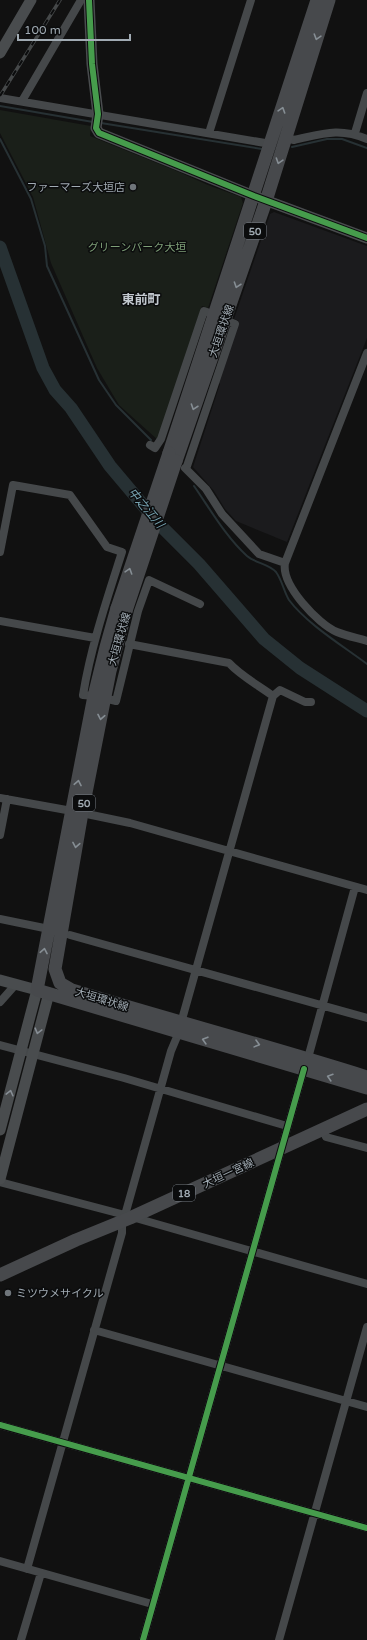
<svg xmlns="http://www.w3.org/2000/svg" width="367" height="1640" font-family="'Varela Round','Noto Sans JP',sans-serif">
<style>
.built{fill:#1b1b1d}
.green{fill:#1a1f19}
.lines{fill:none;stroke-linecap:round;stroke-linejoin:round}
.stream{stroke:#273134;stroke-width:2}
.river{stroke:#273134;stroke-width:13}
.street{stroke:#45484a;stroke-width:8}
.secondary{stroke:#494c4e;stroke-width:11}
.primary{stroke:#47494c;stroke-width:13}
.rail-casing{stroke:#454849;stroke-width:3.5}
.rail{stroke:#0b0c0d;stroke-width:2;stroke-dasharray:6;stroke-linecap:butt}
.primary-bridge{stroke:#47494c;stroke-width:13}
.cycleway-casing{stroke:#0b0c0d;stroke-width:8}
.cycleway{stroke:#469c4c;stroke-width:6}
.oneway{stroke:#868e94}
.oneway2{stroke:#878e95}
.poi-dot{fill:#6f757a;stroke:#0b0c0d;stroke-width:1.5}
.labels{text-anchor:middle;stroke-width:3;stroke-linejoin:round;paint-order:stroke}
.shield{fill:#0b0c0d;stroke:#747b81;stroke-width:1}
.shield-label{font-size:10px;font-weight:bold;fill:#a1abb3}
.poi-label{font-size:11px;fill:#a1abb3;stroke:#0b0c0d;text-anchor:end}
.park-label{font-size:11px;fill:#7e9f77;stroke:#0b0c0d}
.street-label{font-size:11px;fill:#a1abb3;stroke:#0b0c0d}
.water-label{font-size:12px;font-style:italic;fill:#76a2b0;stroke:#0b0c0d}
.quarter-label{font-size:13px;font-weight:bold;fill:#c2c8cf;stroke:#0b0c0d}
</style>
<rect width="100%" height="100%" fill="#111"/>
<path class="built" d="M274 212 367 246V338L287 542 236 521 225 509 214 491 193 467 220 384 218 383 239 321 234 319 270 214Z"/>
<path class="green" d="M0 110 91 126 90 136 179 172 208 185 241 197 243 203 208 308 202 306 158 440 119 405 97 368 51 263 33 197 0 133Z"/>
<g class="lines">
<path class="stream" d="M0 106 93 122
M101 123 262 149
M0 139 31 199 45 246 47 266 99 380 116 405 151 440
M292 147 327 139H342L367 148
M194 486C210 509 226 537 247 556 255 563 269 564 276 572 282 580 284 592 289 600 307 624 343 646 367 664"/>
<path class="river" d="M0 247 43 368 55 390 71 408 110 466 158 523 199 564 264 639 300 668 367 711"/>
<path class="street" d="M0 98 271 144
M22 101 81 0
M209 133 251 0
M355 133 367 93
M286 138 294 140C322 134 339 127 367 139
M150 445 155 448 161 439 204 311 215 315
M185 468 186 469 235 324 225 320
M186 469 206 489 222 514 259 554 285 563 367 353
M0 552 13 485 70 495 107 547 122 552C107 599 91 646 83 695L94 696
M285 563C281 585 318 624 337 632 347 636 357 638 367 641
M0 621 95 638
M129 644 229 663C241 676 258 685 273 696L280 690 305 702H311
M104 698 116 701 138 611 149 580 200 604
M0 798 72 811
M82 813 130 823 367 890
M0 835 7 799
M0 919 49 929
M70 935 367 1018
M0 1002 16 984
M181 1023 273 696
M0 1045 124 1078 287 1126
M308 1058 355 887
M323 1130 326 1137 367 1148
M0 1182 125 1215 367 1284
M125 1215 171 1051 179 1032
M94 1330 367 1407
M0 1425 367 1528
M0 1561 152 1604
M27 1569 122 1233V1221
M21 1640 41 1573
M143 1640 304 1069
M279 1640 367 1327"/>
<path class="secondary" d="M89 0 92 64 98 114 96 128 99 133 254 196 367 238
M0 53 31 0
M0 980 37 990 0 1130
M0 1179 49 993"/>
<path class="primary" d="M169 453 317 0
M176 461 266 201 329 0
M117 608 106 647 94 696 37 990 367 1088
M126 611 110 671 82 813 55 969 60 983 72 990C170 1020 269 1046 367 1077
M0 1275 76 1240 130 1218 367 1109"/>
<g class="rail-casing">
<path id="rail" d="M0 96 60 0"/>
</g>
<use href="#rail" class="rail"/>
<path class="primary-bridge" d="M117 608 169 453
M126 611 176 461"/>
<g class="cycleway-casing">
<path id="cycleway" d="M89 0 92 64 98 114 96 128 99 133 254 196 367 238
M0 1425 367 1528
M143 1640 304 1069"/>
</g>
<use href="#cycleway" class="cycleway"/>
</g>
<defs><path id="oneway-chevron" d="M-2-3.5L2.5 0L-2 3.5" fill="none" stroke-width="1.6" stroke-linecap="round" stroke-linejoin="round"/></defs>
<g class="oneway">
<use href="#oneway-chevron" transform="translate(317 37) rotate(107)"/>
<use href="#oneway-chevron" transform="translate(282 110) rotate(-72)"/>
<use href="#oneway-chevron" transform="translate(279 161) rotate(108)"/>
<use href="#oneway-chevron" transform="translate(237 285) rotate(109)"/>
<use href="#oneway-chevron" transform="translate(194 407) rotate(109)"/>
<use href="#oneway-chevron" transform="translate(129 571) rotate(-72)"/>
<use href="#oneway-chevron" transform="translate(101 717) rotate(101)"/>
<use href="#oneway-chevron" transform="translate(78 783) rotate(-79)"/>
<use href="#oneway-chevron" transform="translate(76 845) rotate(100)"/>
<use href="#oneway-chevron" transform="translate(44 951) rotate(-79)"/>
<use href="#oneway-chevron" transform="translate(205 1040) rotate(-164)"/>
<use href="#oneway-chevron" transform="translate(257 1044) rotate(15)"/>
<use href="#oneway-chevron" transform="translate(330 1077) rotate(-163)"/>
</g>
<g class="oneway2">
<use href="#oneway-chevron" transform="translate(38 1031) rotate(105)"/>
<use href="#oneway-chevron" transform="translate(10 1093) rotate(-76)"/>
</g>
<g class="poi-dot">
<circle cx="133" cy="187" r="4"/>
<circle cx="8" cy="1293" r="4"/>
</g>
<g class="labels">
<g class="shield">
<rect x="244" y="223" width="22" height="16" rx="3"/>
<rect x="73" y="795" width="22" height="16" rx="3"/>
<rect x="173" y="1185" width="22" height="16" rx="3"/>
</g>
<g class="shield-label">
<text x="255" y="235">50</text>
<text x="84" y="807">50</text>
<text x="184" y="1197">18</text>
</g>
<g class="poi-label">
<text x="125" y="191">ファーマーズ大垣店</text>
<text x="16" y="1297" text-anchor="start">ミツウメサイクル</text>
</g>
<g class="park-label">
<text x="137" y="251">グリーンパーク大垣</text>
</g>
<g class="street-label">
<text transform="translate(221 331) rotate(-71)" y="4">大垣環状線</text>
<text transform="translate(119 639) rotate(-74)" y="4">大垣環状線</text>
<text transform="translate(102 999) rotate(17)" y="4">大垣環状線</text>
<text transform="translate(228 1173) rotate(-25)" y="4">大垣一宮線</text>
</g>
<g class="water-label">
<text transform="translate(146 508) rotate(50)" y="4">中之江川</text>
</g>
<g class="quarter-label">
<text x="141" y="304">東前町</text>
</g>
</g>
<path d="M18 34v6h112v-6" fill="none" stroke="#a1abb3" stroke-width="2"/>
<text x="24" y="34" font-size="12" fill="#a1abb3" stroke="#0b0c0d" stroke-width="3" paint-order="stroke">100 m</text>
</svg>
